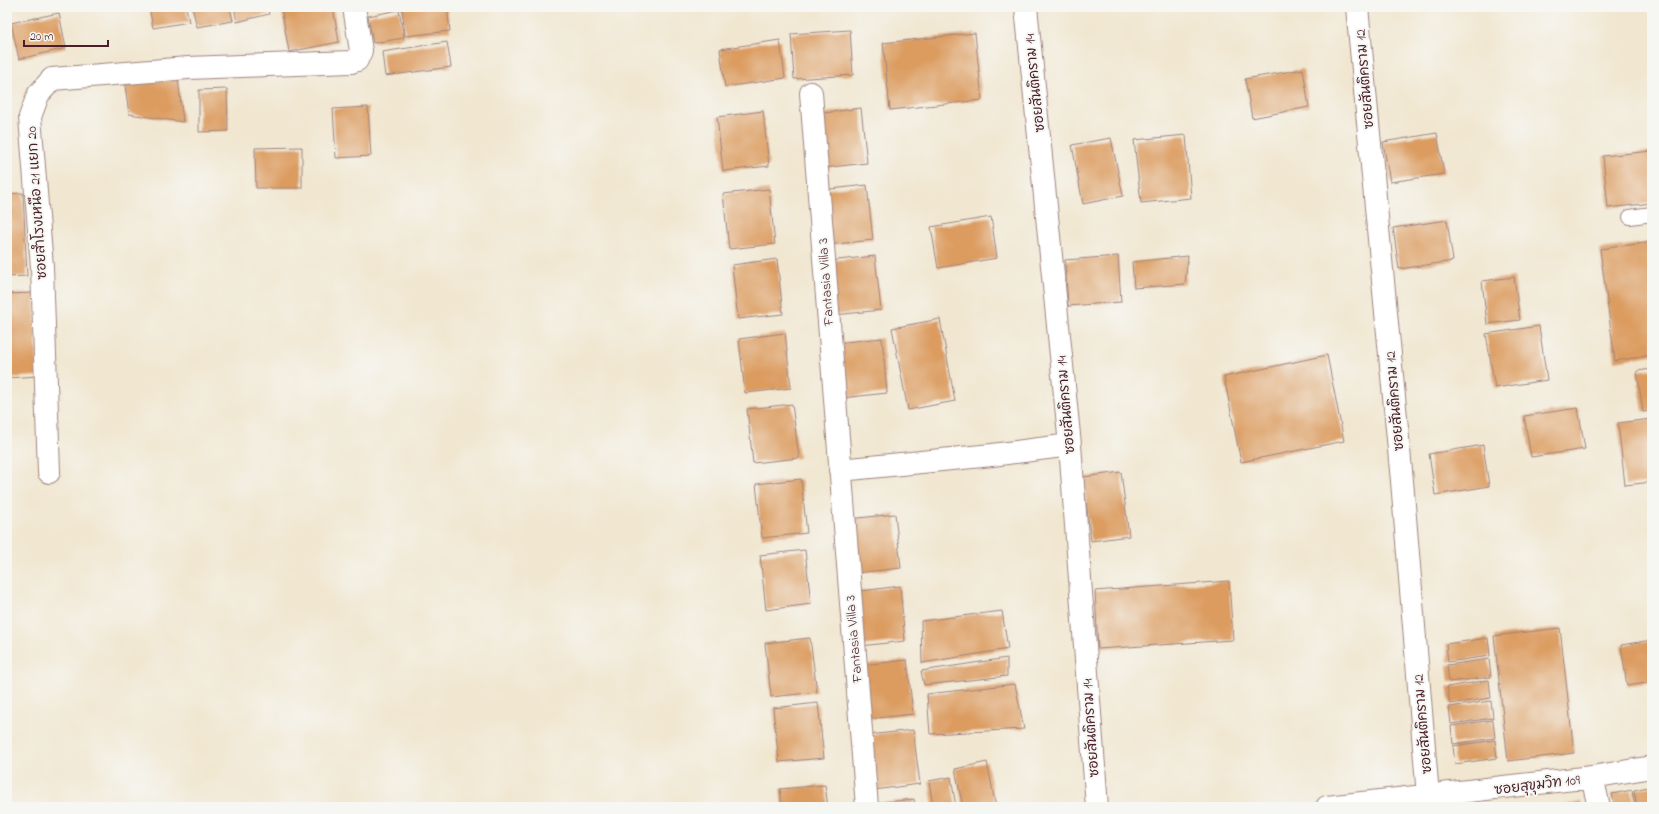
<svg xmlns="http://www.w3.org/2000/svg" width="1659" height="814" font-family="'Indie Flower','Playpen Sans Thai',sans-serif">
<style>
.building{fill:#dc9c60}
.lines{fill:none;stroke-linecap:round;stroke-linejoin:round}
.lane-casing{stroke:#9e837e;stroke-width:16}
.street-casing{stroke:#9e837e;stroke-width:24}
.lane{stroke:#fff;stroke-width:14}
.street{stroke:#fff;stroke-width:22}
.labels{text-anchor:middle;stroke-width:4;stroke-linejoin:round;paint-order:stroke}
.street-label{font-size:14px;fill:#4a1f2b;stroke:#f6f6f2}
</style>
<rect width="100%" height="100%" fill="#f6f6f2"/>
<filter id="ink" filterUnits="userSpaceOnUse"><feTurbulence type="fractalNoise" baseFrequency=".025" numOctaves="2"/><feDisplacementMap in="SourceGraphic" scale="8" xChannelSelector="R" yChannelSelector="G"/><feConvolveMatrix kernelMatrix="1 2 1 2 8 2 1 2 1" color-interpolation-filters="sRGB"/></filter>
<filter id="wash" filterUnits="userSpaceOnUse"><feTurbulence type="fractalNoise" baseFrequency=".012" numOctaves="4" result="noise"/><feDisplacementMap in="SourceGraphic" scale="16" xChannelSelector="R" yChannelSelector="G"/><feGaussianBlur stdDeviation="0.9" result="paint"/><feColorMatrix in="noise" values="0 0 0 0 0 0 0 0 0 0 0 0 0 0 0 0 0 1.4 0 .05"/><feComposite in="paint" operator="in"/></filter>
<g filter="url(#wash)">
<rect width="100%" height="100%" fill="#f1e7d1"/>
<g id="blocks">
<path class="building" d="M149 7H186L189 22 153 28Z
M192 7H230L233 21 197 27Z
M234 7H267L269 14 237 22Z
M281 7H333L339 42 289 52Z
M411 7H447L450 31 405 36 402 8Z
M399 10 404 38 373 43 368 16Z
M59 13 66 48 19 59 11 23Z
M850 30 853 75 794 79 791 34Z
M975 33 982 100 890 110 883 43Z
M780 40 785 78 725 87 720 49Z
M447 42 451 67 385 76 382 52Z
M1303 69 1309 107 1252 118 1245 79Z
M178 78 183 122 129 114 125 85Z
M227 89 228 131 199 132V90Z
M368 107 371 156 336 158 333 109Z
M861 108 867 163 822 168 816 114Z
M763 111 769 166 723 171 717 117Z
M1437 133 1444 174 1390 182 1383 142Z
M1186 135 1191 198 1141 203 1134 140Z
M1111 138 1123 196 1083 204 1072 145Z
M302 147V188H256L255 148Z
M1652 151V203L1608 208 1603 156Z
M867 185 873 240 828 245 822 190Z
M769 189 775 244 729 249 723 194Z
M23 193 27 276 7 277V194Z
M991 217 997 258 938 268 931 227Z
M1447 220 1453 261 1399 269 1393 228Z
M1652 242V355L1615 361 1600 249Z
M875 256 881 310 835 315 829 261Z
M1118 256 1121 302 1068 306 1065 260Z
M1188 256 1185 284 1134 288 1132 262Z
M777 259 783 314 738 319 732 265Z
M1514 277 1520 320 1487 324 1482 281Z
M34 293 38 376 7 378V294Z
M940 319 955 401 908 410 892 328Z
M1539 326 1547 380 1495 388 1486 334Z
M785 333 791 388 745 393 739 339Z
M882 338 887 393 842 398 836 343Z
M1327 355 1344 441 1241 462 1224 377Z
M1652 369V411L1643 412 1637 371Z
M792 404 799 458 753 463 747 409Z
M1578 408 1585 449 1531 457 1524 416Z
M1652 419V482L1625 485 1618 423Z
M1483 445 1489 486 1435 495 1429 454Z
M1121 472 1129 536 1091 541 1083 477Z
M801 479 807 533 762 538 756 484Z
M895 514 901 568 856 573 849 519Z
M805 550 811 604 766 610 760 555Z
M1229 581 1233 640 1098 649 1095 591Z
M900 586 905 641 860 646 854 592Z
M1002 611 1008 649 922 663 921 621Z
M1560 628 1574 753 1508 761 1494 636Z
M810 638 817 692 771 697 765 643Z
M1488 638 1490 656 1448 662 1446 644Z
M1652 640V682L1627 686 1621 645Z
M1007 658V676L924 685 921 671Z
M1489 659 1491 677 1449 682 1447 665Z
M907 660 913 714 868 719 862 665Z
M1489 680 1491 698 1450 704 1447 687Z
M1015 684 1024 729 930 734 927 694Z
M1491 701 1493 718 1451 724 1449 707Z
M818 703 824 758 779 762 773 708Z
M1493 720 1495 738 1453 744 1451 726Z
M913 730 920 784 874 790 869 735Z
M1495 740 1497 758 1455 764 1453 746Z
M987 762 996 807H963L955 769Z
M951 777 956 807H933L929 781Z
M825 785 828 807H782L780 789Z
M1652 786V807H1637L1634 790Z
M1632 790 1635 807H1615L1612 794Z
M914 799 915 807H869V804Z
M1581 802 1582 807H1562V806Z"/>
</g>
</g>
<g filter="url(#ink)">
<use href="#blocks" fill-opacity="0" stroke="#9e837e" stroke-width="1"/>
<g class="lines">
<g class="lane-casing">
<path id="lane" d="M1630 217 1652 214"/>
</g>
<g class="street-casing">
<path id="street" d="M1026 7 1070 445 1097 807
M1357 7 1402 481 1428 796
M811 93 867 807
M840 470 992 455 1070 445
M49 472 42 267 30 117 38 95 52 79 188 68 351 62 357 60 361 51 354 7
M1592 777 1599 807
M1327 807 1592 777 1652 767"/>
</g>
<use href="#lane" class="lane"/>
<use href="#street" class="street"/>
</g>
</g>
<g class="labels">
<g class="street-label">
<text transform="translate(1364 79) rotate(-95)" y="5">ซอยสันติคราม 12</text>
<text transform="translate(1034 83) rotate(-96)" y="5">ซอยสันติคราม 14</text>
<text transform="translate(36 203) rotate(-94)" y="5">ซอยสำโรงเหนือ 21 แยก 20</text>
<text transform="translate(825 282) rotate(-94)" y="5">Fantasia Villa 3</text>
<text transform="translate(1394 401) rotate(-95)" y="5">ซอยสันติคราม 12</text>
<text transform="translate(1065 405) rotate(-95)" y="5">ซอยสันติคราม 14</text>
<text transform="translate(853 639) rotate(-95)" y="5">Fantasia Villa 3</text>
<text transform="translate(1422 724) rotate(-95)" y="5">ซอยสันติคราม 12</text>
<text transform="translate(1090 728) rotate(-94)" y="5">ซอยสันติคราม 14</text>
<text transform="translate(1537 784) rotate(-7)" y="5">ซอยสุขุมวิท 109</text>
</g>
</g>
<rect width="1659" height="814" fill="none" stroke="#f6f6f2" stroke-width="24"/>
<path d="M24 40v6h84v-6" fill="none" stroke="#4a1f2b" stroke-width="2"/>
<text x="30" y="40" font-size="12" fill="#4a1f2b" stroke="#f6f6f2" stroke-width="3" paint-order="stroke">20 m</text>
</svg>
